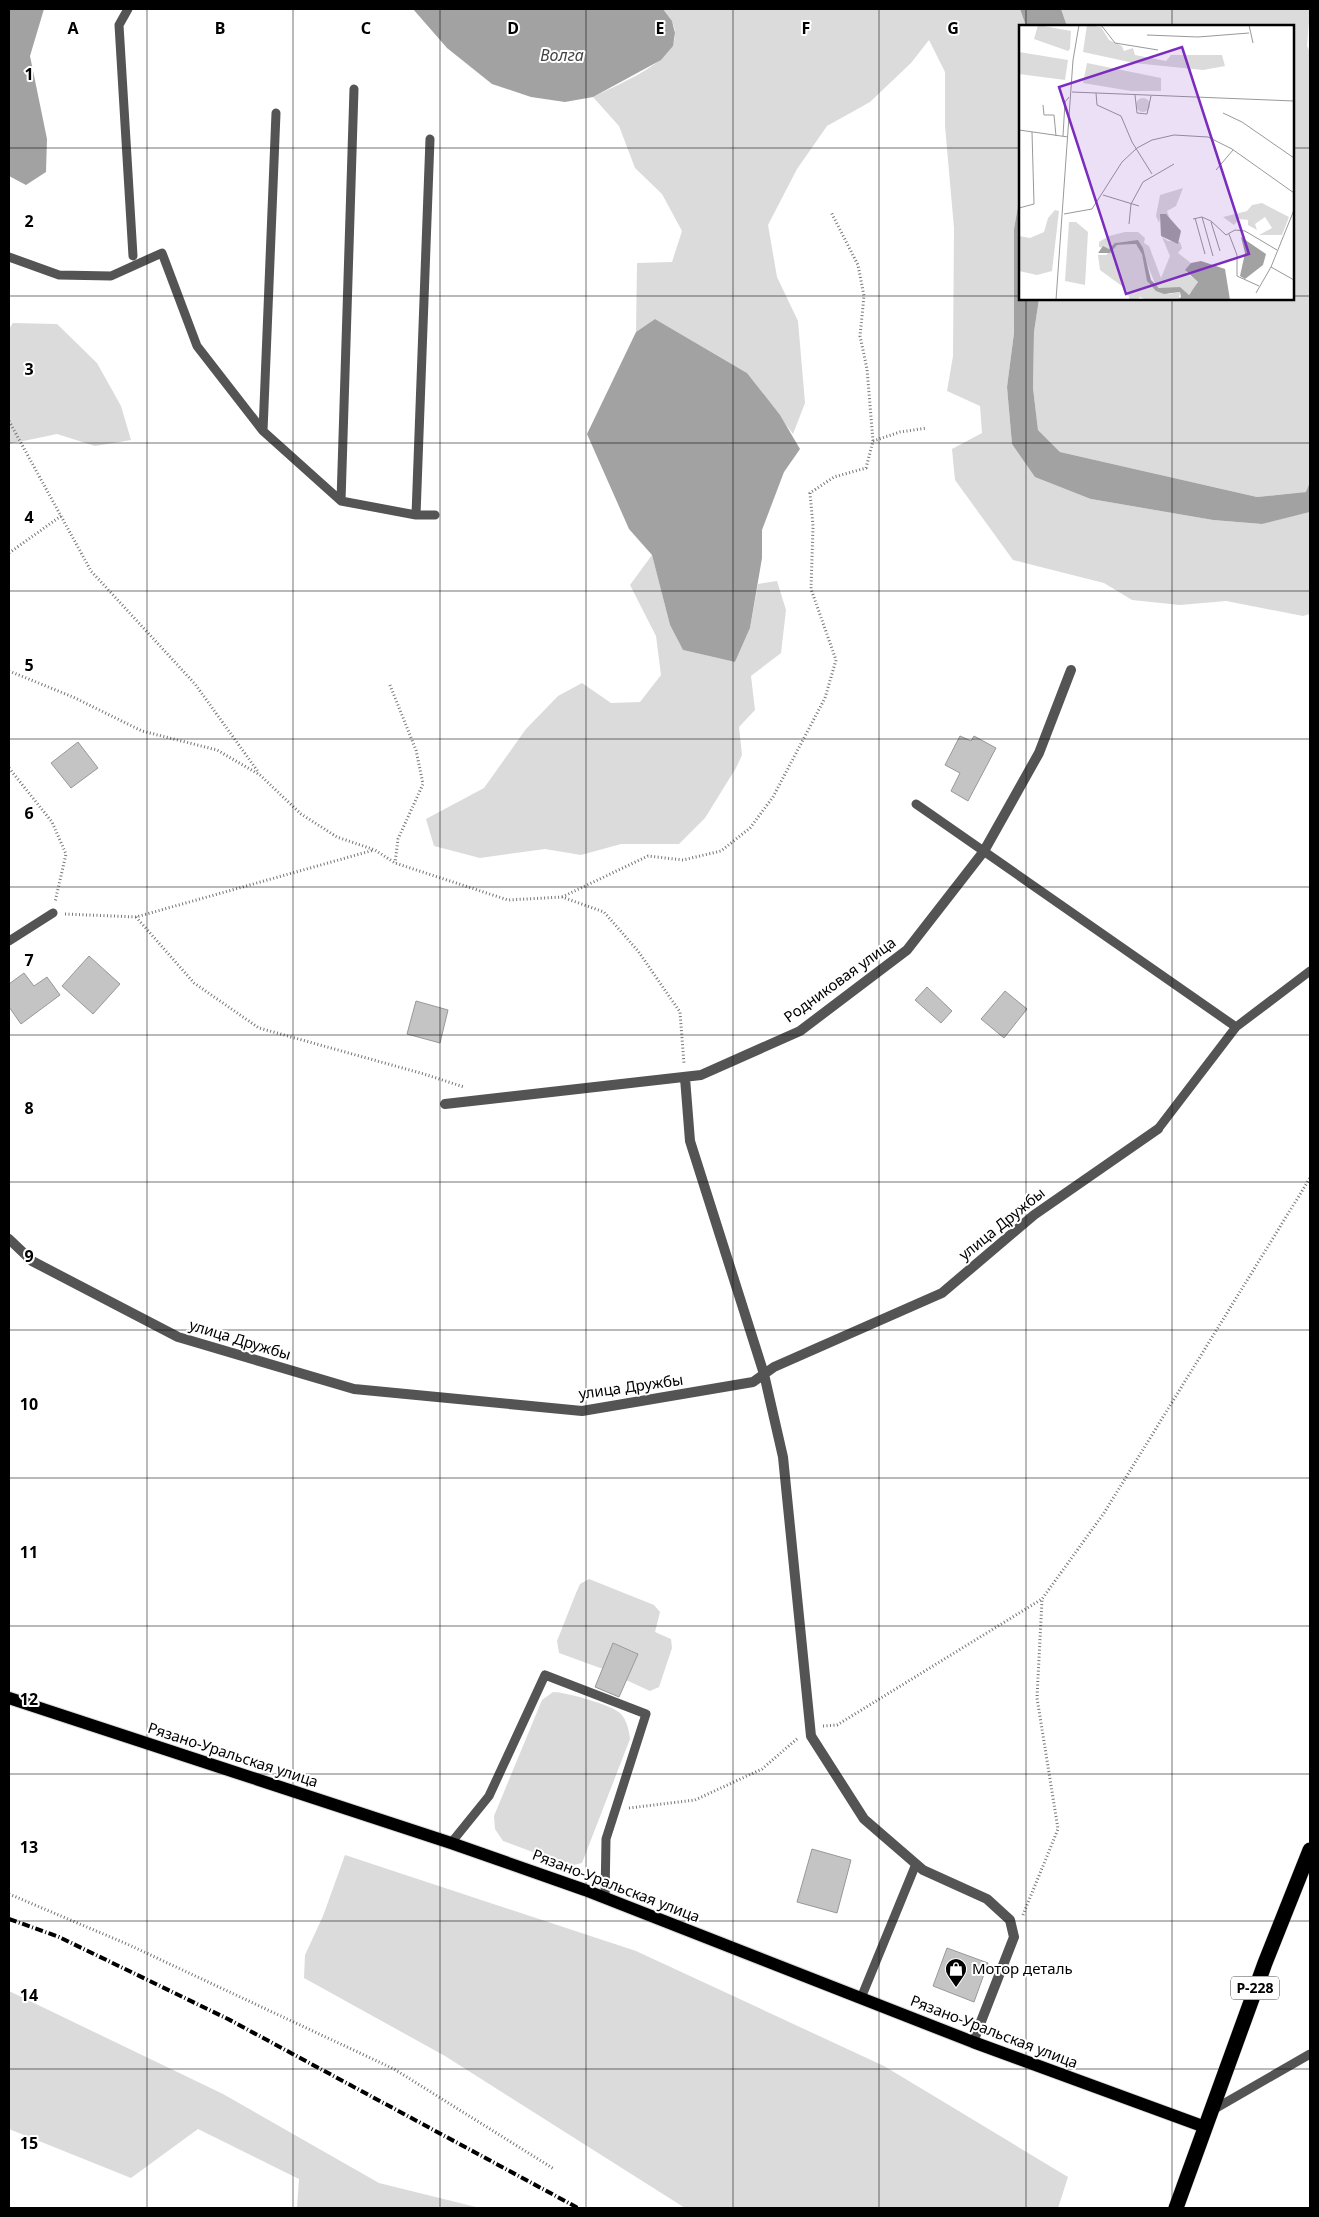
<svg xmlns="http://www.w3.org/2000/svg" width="1319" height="2217" font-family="'Noto Sans',sans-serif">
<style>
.green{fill:#dbdbdb}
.water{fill:#a2a2a2}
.building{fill:#c4c4c4;stroke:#989898}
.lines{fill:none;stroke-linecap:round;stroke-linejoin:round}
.primary-casing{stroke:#dbdbdb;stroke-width:14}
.highway-casing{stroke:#dbdbdb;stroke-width:16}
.path{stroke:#767676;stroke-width:3;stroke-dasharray:1 2.5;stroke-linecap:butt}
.lane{stroke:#545454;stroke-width:9}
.street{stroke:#545454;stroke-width:10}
.primary{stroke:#000;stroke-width:12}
.highway{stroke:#000;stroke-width:15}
.rail{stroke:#000;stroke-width:4;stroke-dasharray:8 2.5 1 2.5;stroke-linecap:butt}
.grid{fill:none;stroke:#000;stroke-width:1;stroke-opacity:0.55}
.labels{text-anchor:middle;stroke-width:4;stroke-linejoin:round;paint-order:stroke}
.shield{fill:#fff;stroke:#4c4c4c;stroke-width:1}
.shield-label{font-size:14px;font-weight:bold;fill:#000}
.street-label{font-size:15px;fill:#000;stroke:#fff}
.poi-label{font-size:15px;fill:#000;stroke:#fff;text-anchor:start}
.water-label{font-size:16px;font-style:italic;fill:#434343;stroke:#fff}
.inset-road{fill:none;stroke:#999;stroke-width:1}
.view{fill:#7b2cbf;fill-opacity:0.15;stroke:#7b2cbf;stroke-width:2.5}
.inset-edge{fill:none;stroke:#000;stroke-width:2.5}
.grid-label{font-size:16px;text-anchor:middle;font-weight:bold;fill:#000;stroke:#fff;stroke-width:4;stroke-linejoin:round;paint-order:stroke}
</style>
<rect width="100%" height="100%" fill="#fff"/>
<path class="green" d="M663 9H1020L1026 26H1020V195L1014 229V333L1007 387 1012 444 1091 499 1213 520 1261 524 1310 512V614L1303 616 1226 601 1180 605 1132 600 1104 583 1013 560 955 480 952 449 982 433 980 406 947 391 953 356 954 228 945 126V72L929 40 911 63 870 102 827 126 797 169 768 225 777 277 798 321 805 403 793 434 747 373 655 319 636 332 637 263 672 262 682 231 662 194 635 168 619 126 593 97C616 85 677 62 675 33 675 23 668 16 663 9Z
M1061 9H1310L1307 46 1310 52V482L1307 492 1257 497 1060 452 1038 430 1033 388 1034 332 1039 299H1293V26H1067Z
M13 323 57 324 97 363 121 406 131 440 95 446 57 434 9 444V329Z
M652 555 670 625 683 650 735 662 750 628 758 584 777 581 786 610 781 653 751 676 755 710 739 727 742 755 736 768 705 818 679 844H621L581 855 545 849 480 858 434 846 426 819 484 788 526 729 558 696 582 683 611 703 640 702 661 675 656 636 630 585Z
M589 1579 654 1605 660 1612 655 1632 671 1639 672 1648 659 1687 650 1691 626 1680 637 1653 613 1643 603 1669 559 1653 557 1641 576 1593 580 1584Z
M553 1692C566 1692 611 1705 620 1713 627 1720 629 1730 630 1739L582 1863 570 1866 503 1841 495 1829 494 1816 542 1700Z
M345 1855 636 1951 884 2066 1068 2177 1058 2208H685L445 2056 304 1978 305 1955 323 1916Z
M9 1991 223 2094 379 2183 480 2208H297L299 2179 198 2129 131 2178 9 2129Z"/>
<path class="water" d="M9 9H44L30 56 47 139 46 172 26 185 9 176Z
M413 9H663L672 21 675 33 673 46 661 60 593 97 565 102 531 97 492 84 447 48Z
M1020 9H1061L1067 26H1026Z
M1020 195V299H1039L1034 332 1033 388 1038 430 1060 452 1257 497 1306 492 1310 482V512L1262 524 1213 520 1091 499 1035 477 1012 444 1007 387 1014 333V229Z
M655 319 747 373 780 415 800 449 784 472 762 530V558L750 628 735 662 683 650 670 625 652 555 629 529 587 434 636 332Z"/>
<path class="building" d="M960 736 971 741 974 736 996 748 968 801 951 791 960 773 945 765Z
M78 742 98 768 71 788 51 763Z
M89 956 120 984 93 1014 62 986Z
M24 973 34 986 47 977 60 995 21 1024 9 1007V984Z
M927 987 952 1011 941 1023 915 1000Z
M1005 991 1027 1009 1004 1038 981 1019Z
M416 1001 448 1010 440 1043 407 1034Z
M613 1643 638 1654 619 1697 595 1687Z
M812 1849 851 1860 837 1913 797 1902Z
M947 1948 988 1963 974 2002 933 1986Z"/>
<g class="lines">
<g class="primary-casing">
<path id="primary" d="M9 1698 451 1843 585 1890 973 2042 1205 2127"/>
</g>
<g class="highway-casing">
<path id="highway" d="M1176 2208 1265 1963 1310 1850"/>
</g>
<path class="path" d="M9 421 91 571 195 684 259 773
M873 441 900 432 927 428
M9 553 61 516
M9 671 73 697 142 731 217 750 260 775 301 814 337 837 375 850 395 863 508 900 562 897 604 912 638 951 680 1012 684 1064
M390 685 416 750 423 784 398 839 395 863
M9 768 52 822 66 854 55 902
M562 897 648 856 683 860 721 851 750 828 773 797 825 698 836 660 811 589 813 526 810 493 834 477 866 468 873 441 867 369 860 336 864 296 858 265 831 212
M65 914 136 917 374 850
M136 917 194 983 259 1028 424 1074 464 1087
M823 1726 837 1725 1042 1599 1104 1513 1310 1178
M629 1808 695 1800 762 1769 798 1738
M9 1894 127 1944 394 2069 554 2169
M1023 1915 1058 1829 1037 1698 1042 1600"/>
<path class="lane" d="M128 9 119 25 133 256
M9 257 59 275 111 276 162 253 197 346 263 431 341 501 416 515H435
M263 431 276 113
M341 501 354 89
M416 515 430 139
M916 804 1236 1027
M9 941 53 913
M1158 1129 1236 1027 1310 971
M451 1843 489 1796 545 1675 646 1714 606 1839 605 1898
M861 1998 916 1864
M1211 2111 1310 2054"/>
<path class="street" d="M685 1078 690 1141 764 1374 783 1457 811 1736 864 1819 923 1870 987 1899 1010 1920 1014 1937 973 2042
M445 1104 701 1075 800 1031 907 950 984 851 1039 753 1071 670
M9 1239 32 1261 178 1337 354 1389 582 1411 753 1382 774 1367 942 1293 1034 1215 1158 1129"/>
<use href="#primary" class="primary"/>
<use href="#highway" class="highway"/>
<path class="rail" d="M9 1919 59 1937 228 2019 578 2208"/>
</g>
<path class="grid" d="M147 9V2208M293 9V2208M440 9V2208M586 9V2208M733 9V2208M879 9V2208M1026 9V26M1172 9V26M9 148H1020M1293 148H1310M9 296H1020M1293 296H1310M1026 299V2208M1172 299V2208M9 443H1310M9 591H1310M9 739H1310M9 887H1310M9 1035H1310M9 1182H1310M9 1330H1310M9 1478H1310M9 1626H1310M9 1774H1310M9 1921H1310M9 2069H1310"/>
<defs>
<g id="shop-pin" transform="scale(1.125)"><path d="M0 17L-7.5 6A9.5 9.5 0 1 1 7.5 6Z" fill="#000" stroke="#fff"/><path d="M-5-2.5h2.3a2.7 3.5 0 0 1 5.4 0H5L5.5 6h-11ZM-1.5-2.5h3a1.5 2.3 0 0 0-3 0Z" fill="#fff"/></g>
</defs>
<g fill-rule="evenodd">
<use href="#shop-pin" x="956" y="1969"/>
</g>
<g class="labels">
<rect class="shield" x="1231" y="1976.5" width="48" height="23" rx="4"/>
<g class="shield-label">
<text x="1255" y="1993">Р-228</text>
</g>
<g class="street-label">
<text transform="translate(840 980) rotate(-36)" y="5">Родниковая улица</text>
<text transform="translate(1002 1224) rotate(-39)" y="5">улица Дружбы</text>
<text transform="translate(240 1340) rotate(17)" y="5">улица Дружбы</text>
<text transform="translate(631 1387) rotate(-8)" y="5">улица Дружбы</text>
<text transform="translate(233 1755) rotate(18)" y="5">Рязано-Уральская улица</text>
<text transform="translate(616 1886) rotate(21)" y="5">Рязано-Уральская улица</text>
<text transform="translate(994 2032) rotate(21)" y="5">Рязано-Уральская улица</text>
</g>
<g class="poi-label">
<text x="972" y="1974">Мотор деталь</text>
</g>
<g class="water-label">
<text x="562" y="61">Волга</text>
</g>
</g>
<g transform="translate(1019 25)">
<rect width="275" height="275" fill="#fff"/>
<path d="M19 0 52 6 51 24 49 26 15 14ZM68 0 82 2 90 15 103 21 105 26 114 23 116 30 147 36 152 30H203L206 41 184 45 115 38 64 27ZM0 27 49 35 46 55 0 49ZM68 38 142 53V66H112L64 58ZM117 80a7 7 0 1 1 14 0a7 7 0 1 1-14 0ZM164 163 157 181 148 186 152 197 149 191 141 193 140 198 137 191 141 170ZM243 178 270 192 263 210H240L253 203 246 192 236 199 238 205 229 200V195L220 194 215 200 204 192 228 186 233 180ZM36 185 40 186 33 246 18 250 0 246V211L11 213 25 207 29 193ZM50 197H57L69 207 66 260 46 256ZM106 207H119L126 213 125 218 130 221 142 253 151 231 143 212 149 216 161 217 163 223 159 228 172 238 167 247 179 257 176 263 169 270 161 262 146 265 137 261 119 216 101 217 91 224 80 222V217L90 211ZM117 219 122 224 130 259 150 269 161 267 160 274 127 275 121 272 119 275H111L107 264 81 245 79 230H87L98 220Z" fill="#dbdbdb"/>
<path d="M141 189H147L162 206 159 219 142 211ZM222 212 247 229 244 240 226 254 221 251 226 228ZM119 215 124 223 132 255 140 263 161 262 170 270 179 257 166 245 172 238 182 236 206 244 211 275H158L162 272 161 267 145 269 137 266 128 256 123 229 117 219 98 220 91 228H79L84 221 90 224 96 218Z" fill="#a2a2a2"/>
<path class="inset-road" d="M82 0 96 18 139 25M230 0 234 18M128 10 179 12 230 8M53 67 275 76M77 68 78 80 102 91 113 117 133 149M116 70 118 88 128 89 132 71M24 80 25 90H35L37 111M204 88 223 97 275 133M0 105 49 112M44 111 46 77 50 72M197 145 214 125M84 170 120 181M0 183 15 179 13 107M45 189 73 184 103 137 118 123 133 115 155 110 189 112 213 124 275 168M183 192 194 231M176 193 186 229M174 194 183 192 192 196 207 210 216 205 226 206 258 225M192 197 201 226M110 199 112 179 124 157 155 139M210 209 218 230V251L240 261M252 242 275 255M237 268 252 242 275 185M37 275 54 35 60 0"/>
<path class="view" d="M163 22 230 229 107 269 40 62Z"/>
<rect width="275" height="275" class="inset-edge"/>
</g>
<g class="grid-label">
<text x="73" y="34">A</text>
<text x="220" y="34">B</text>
<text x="366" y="34">C</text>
<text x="513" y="34">D</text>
<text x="660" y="34">E</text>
<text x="806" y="34">F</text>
<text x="953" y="34">G</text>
<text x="29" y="80">1</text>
<text x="29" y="227">2</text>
<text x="29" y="375">3</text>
<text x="29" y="523">4</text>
<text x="29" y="671">5</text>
<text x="29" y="819">6</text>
<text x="29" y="966">7</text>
<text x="29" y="1114">8</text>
<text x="29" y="1262">9</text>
<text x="29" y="1410">10</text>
<text x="29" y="1558">11</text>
<text x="29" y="1705">12</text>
<text x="29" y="1853">13</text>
<text x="29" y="2001">14</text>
<text x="29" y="2149">15</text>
</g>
<rect width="1319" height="2217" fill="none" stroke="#000000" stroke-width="20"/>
</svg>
